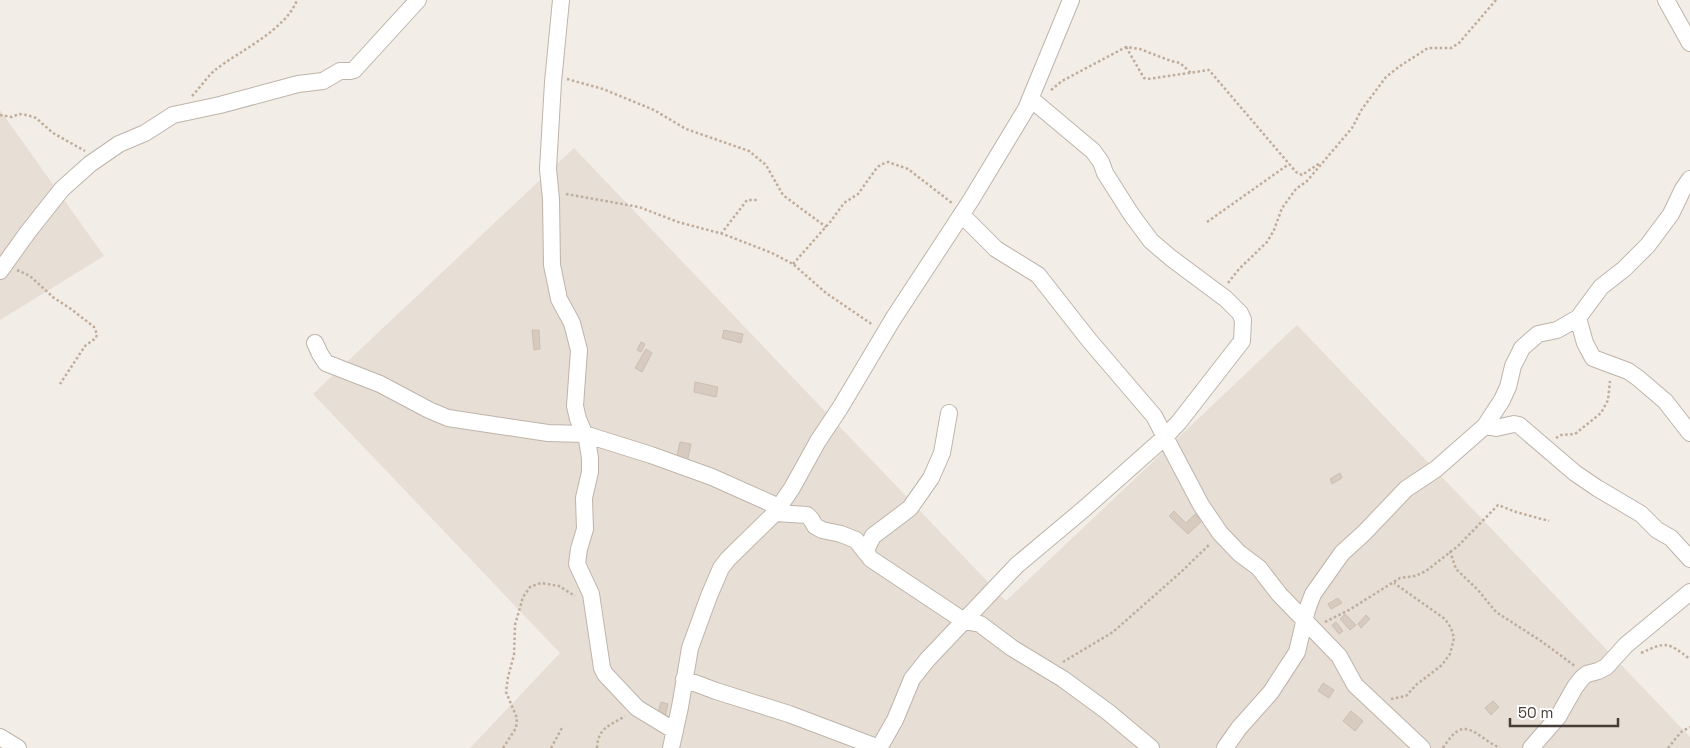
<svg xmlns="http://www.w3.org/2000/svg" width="1690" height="748" font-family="'Space Grotesk',sans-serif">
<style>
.residential{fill:#e7ded5}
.building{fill:#d7cabf;stroke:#cfbeb0}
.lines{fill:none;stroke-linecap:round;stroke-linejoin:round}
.minor-casing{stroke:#beb4aa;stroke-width:18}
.path{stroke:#bfad9b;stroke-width:2.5;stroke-dasharray:2.5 2.5;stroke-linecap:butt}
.minor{stroke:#fff;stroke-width:16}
</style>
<rect width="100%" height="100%" fill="#f3ede7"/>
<path class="residential" d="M0 110 104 256 0 320Z
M574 148 1006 601 1297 325 1690 737V748H470L560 653 313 394Z"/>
<path class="building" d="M532 330H539L540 349 534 350Z
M724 330 743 334 741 343 722 338Z
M641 342 645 344 641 352 637 350Z
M646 349 652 353 642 372 635 368Z
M695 382 718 387 716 397 694 392Z
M680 442 691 444 687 463 676 460Z
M1340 473 1342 478 1332 484 1330 479Z
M1174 511 1186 523 1195 514 1202 521 1188 534 1169 516Z
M1338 598 1342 603 1331 609 1328 604Z
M1345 614 1356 625 1350 630 1340 619Z
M1366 615 1370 619 1361 628 1358 624Z
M1336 622 1343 631 1339 634 1332 625Z
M1323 683 1334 690 1329 698 1318 691Z
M1493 701 1499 707 1491 715 1485 708Z
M661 702 668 704 664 722 656 720Z
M1351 711 1363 721 1355 731 1343 721Z"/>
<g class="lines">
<g class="minor-casing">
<path id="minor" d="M561 0 553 82 548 169 551 199 552 265 559 299 572 323 579 350 575 406 578 419 587 440 590 458V472L584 498 585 529 579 549 577 564 591 594 602 668 605 674 637 708 675 731
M1666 0 1690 43
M962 215 996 249 1038 275 1089 340 1154 416 1201 505 1220 533 1239 553 1259 568 1279 594 1339 656 1355 685 1422 748
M0 271 28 232 62 189 90 164 119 144 145 133 173 115 220 105 298 84 323 81 340 71H350L354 70 418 0
M1578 318 1585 343 1593 358 1628 371 1638 378 1665 401 1690 433
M315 343 320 354 326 363 380 384 429 410 448 418 548 433 584 434 651 455 712 477 779 507
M1485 426 1496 428 1514 424 1519 425 1575 473 1597 488 1641 514 1657 530 1671 538 1690 559
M775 513 807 515 811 519 815 526 822 530 841 534 856 540 871 559 964 621 980 624 1012 648 1063 679 1108 712 1151 748
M865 552 873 536 910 508 931 478 942 453 949 413
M684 679 716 691 789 714 879 748
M0 737 18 748
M671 748 680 707 690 648 709 596 721 568 728 559 775 513 792 488 818 441 840 408 893 319 971 200 1026 109 1071 0
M879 748 895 720 912 679 927 660 1017 565 1085 508 1165 437 1179 422 1242 341 1243 320 1240 313 1226 299 1171 258 1151 241 1131 214 1105 173 1101 162 1093 151 1031 99
M1225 748 1239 728 1271 692 1297 652 1307 610 1313 594 1342 553 1364 533 1406 489 1436 469 1485 426 1502 400 1508 387 1513 366 1522 348 1538 334 1557 330 1578 318 1601 287 1624 269 1648 245 1671 214 1683 189 1690 179
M1531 748 1558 717 1575 687 1582 678 1587 674 1598 671 1606 667 1626 645 1690 592"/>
</g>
<path class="path" d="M1126 47 1144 78 1148 79 1209 70 1296 172 1302 175 1320 163
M567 79 603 89 654 110 686 129 749 151 766 165 783 195 826 227
M1051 90 1062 81 1126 47 1140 49 1171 61 1180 63 1191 73
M192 96C200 88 206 78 215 70 239 51 286 30 297 0
M0 115 12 117 19 114 27 115 36 118 53 133 85 151
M566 194 639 207 678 222 723 234 772 253 793 264 826 293 873 325
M1207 222 1289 164
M721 234 747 200H759
M793 264 831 221 844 203 858 194 876 169 880 165 888 162 908 169 952 203
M17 270 30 276 54 298 71 309 94 327 97 334 96 338 85 346 60 384
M1228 283 1239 269 1267 242 1274 230 1282 208 1296 189 1307 181 1352 128 1362 109 1386 77 1400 66 1428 48H1451L1459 43 1496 0
M1556 438 1561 435 1575 434 1601 413 1608 400 1610 381
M1450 551 1456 569 1478 590 1496 612 1541 641 1575 666
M1325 622 1349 610 1400 578 1415 576 1426 571 1458 546 1498 505 1516 512 1549 521
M1641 653C1667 641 1667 642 1690 659
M1063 662 1113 632 1181 572 1210 544
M1391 699 1406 696 1416 685 1442 665 1450 654 1454 638 1451 628 1445 619 1394 583
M503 748 516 728 517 718 506 692 508 677 514 655 515 625 523 597 530 587 541 583 559 586 575 596
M551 748 563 726
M597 748C598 727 610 726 625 716
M1443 748C1465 712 1474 736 1500 748
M1668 748 1681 732 1690 727"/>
<use href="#minor" class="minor"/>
</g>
<path d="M1510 718v8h108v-8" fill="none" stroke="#463d36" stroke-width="2.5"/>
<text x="1518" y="718" font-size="15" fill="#463d36" stroke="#ffffff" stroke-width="4" paint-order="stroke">50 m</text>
</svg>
